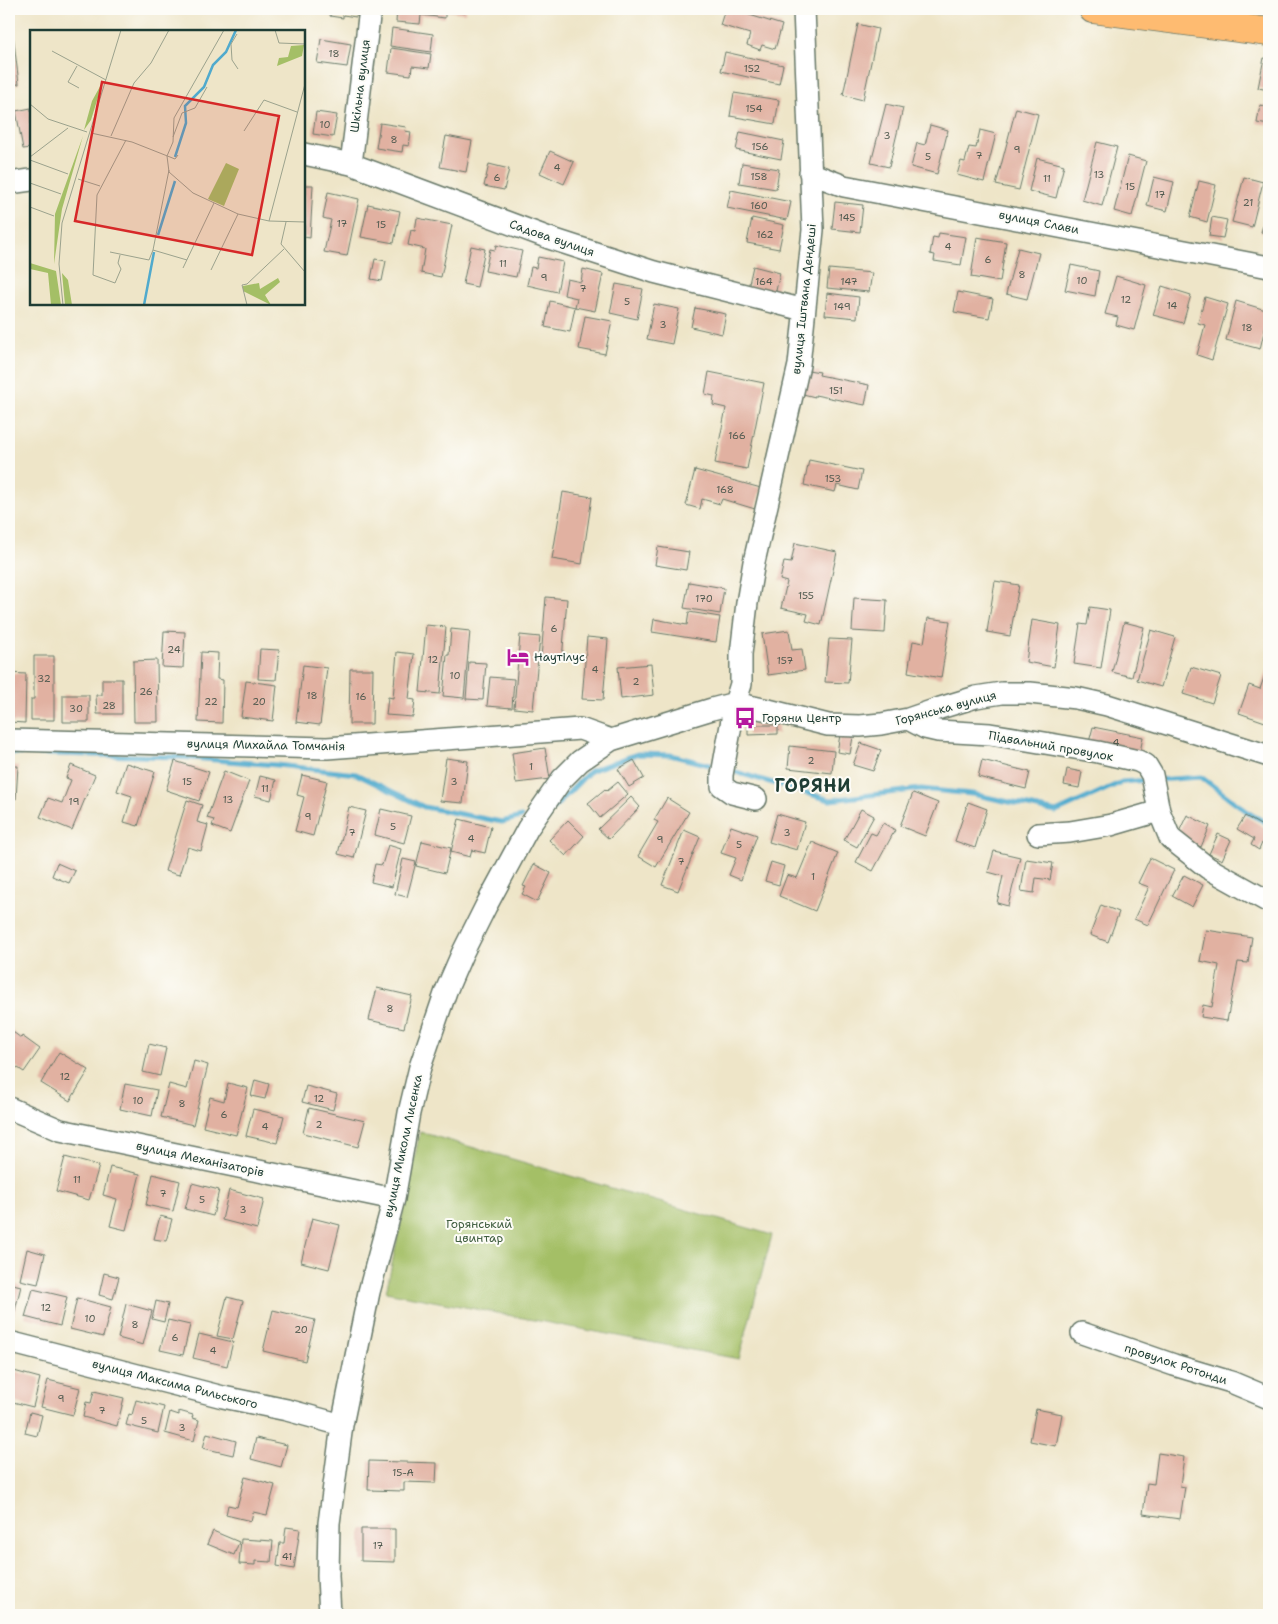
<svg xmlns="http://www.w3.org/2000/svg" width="1278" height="1624" font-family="'Shantell Sans',sans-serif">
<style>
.green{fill:#a4bf66;stroke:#627e4d}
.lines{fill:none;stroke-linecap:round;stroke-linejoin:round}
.stream{stroke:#50aacd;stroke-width:5}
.building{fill:#e1b1a1}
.minor-casing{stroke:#677868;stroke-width:24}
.highway-casing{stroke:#677868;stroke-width:30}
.minor{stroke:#fff;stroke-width:21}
.highway{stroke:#febb71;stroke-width:28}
.labels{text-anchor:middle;stroke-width:4;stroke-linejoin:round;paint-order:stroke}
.number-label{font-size:10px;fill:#505a4f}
.street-label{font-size:12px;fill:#1f3d34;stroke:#fdfcf7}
.poi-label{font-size:12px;fill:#1f3d34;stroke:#fdfcf7;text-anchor:start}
.park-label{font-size:12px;fill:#405e40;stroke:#fdfcf7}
.district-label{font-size:18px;font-weight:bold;letter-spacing:1px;fill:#1f3d34;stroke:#fdfcf7}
.inset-river{fill:none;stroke:#50aacd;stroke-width:2.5}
.inset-road{fill:none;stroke:#9ba28d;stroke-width:1}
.view{fill:#d62828;fill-opacity:0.15;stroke:#d62828;stroke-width:2.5}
.inset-edge{fill:none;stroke:#1f3d34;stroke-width:2.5}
</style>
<rect width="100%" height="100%" fill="#fdfcf7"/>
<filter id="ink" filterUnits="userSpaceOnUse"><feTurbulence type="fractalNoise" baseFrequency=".02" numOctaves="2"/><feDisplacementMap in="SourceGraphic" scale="10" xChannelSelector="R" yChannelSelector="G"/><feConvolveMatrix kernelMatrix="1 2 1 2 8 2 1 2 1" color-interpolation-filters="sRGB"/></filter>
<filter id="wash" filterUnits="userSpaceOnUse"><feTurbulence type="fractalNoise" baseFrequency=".0096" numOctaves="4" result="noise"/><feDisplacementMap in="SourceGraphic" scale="20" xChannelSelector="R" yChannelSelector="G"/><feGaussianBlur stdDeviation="1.12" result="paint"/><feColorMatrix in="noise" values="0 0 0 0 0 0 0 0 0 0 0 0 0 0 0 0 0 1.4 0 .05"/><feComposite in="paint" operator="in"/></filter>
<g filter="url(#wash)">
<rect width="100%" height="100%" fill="#eee5c8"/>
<path class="green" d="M420 1132 772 1235 739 1359 386 1292Z"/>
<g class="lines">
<path class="stream" d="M9 753 179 757 277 765 356 774 424 807 502 822 521 817
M729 770 830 800 921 789 972 794 1056 812 1122 782 1149 780
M1157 780 1201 777 1252 815 1269 824
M553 809 590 771 637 754 670 755 710 765"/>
</g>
<g id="blocks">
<path class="building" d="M331 9H357L356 17 343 15V18L330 16Z
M397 9H466L465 13 445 11V18L421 15 420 24 396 22Z
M725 9H730L782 25 775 49 762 45 760 50 747 45 750 34 720 25Z
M858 24 878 29 863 100 843 95Z
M392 28 433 34 431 52 390 46Z
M13 34 19 84 9 85V35Z
M321 39 351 44 347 67 317 63Z
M391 48 431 54 429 68 412 66 411 75 388 72Z
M725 52 783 65 779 84 721 71Z
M1264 58 1269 59V90L1258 88Z
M734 93 779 100 775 124 730 116Z
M886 104 903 108 889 167 871 163Z
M1260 105 1269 107V125L1257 123Z
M31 108V148L23 149 16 111Z
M1016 108 1038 114 1019 190 996 185Z
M316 112 337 115 333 137 313 134Z
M380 123 406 127 405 131 411 132 409 146 403 145 402 152 376 148Z
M930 125 948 130 937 174 911 167 917 143 925 145Z
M980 130 996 134 984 182 957 175 961 161 965 162 969 147 976 148Z
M740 132 784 141 781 159 736 150Z
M446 136 472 141 466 172 440 167Z
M1097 142 1117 147 1102 206 1082 200Z
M550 151 574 162 564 184 540 173Z
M1128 156 1146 161 1132 216 1114 211Z
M1037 158 1064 165 1056 198 1029 191Z
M742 163 779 169 776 189 739 183Z
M489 164 509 169 504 190 484 186Z
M1154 177 1174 182 1167 211 1147 206Z
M1244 177 1263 182 1252 227 1232 222Z
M1199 181 1216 185 1207 222 1190 217Z
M304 185H313L310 238 304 237Z
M731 190 791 202 787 220 727 208Z
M328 192 359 199 347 256 324 252 331 220 323 218Z
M835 202 863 205 860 232 832 229Z
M368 204 400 211 394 243 361 237Z
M1269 206V234L1261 232Z
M1212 217 1227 220 1223 238 1209 236Z
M417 218 452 225 441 277 421 273 425 249 408 245 411 230 415 231Z
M752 218 784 225 779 249 747 243Z
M939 233 966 237 961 265 934 261 935 255 930 254 933 237 938 238Z
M977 237 1006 242 1000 282 971 277Z
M496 245 522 251 516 277 485 271 490 249 495 250Z
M471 246 485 249 477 287 463 284Z
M1018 248 1039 253 1027 299 1006 294Z
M538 257 563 262 557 292 527 285 531 267 536 268Z
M375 259 386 261 382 281 371 279Z
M1071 265 1099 271 1095 296 1065 290Z
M753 266 780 273 775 295 748 288Z
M583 269 603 274 595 311 575 307 577 298 564 295 567 279 581 282Z
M829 269 872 273 869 292 827 288Z
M1116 276 1146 285 1134 330 1116 325 1118 317 1105 314Z
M616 284 643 289 637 319 610 313Z
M1162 286 1191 295 1183 323 1153 315Z
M958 292 993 299 989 318 954 312Z
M827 293 859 297 857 318 825 315Z
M1205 297 1228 304 1212 360 1197 355 1205 325 1198 323Z
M550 301 575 307 570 332 545 327Z
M1236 301 1269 311 1260 349 1226 340Z
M654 304 679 309 672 344 647 339Z
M695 308 726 314 722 334 691 327Z
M585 316 612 321 605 354 579 349Z
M808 370 820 372 819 375 869 385 865 405 815 395V397L803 394Z
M709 372 764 383 747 469 715 463 726 408 713 405 714 396 705 394Z
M809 460 862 471 858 490 837 485 835 492 804 485Z
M695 470 761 488 755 509 722 499 720 504 702 499 700 509 686 505Z
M563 492 592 497 582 564 552 559Z
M795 543 837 552 821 625 806 621 808 614 781 608 787 582 780 580 784 562 791 563Z
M658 547 689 552 686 570 655 565Z
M995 581 1019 585 1010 636 987 632Z
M689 582 724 588 720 614 684 608Z
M546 597 567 599 562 660 541 658Z
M854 598 887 600 885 633 852 631Z
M1090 607 1110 610 1101 668 1074 664 1080 624 1087 625Z
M689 612 720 617 716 642 652 632 654 619 687 625Z
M928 618 950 621 941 678 908 672 913 641 924 643Z
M1032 620 1060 625 1054 667 1026 662Z
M1124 622 1144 627 1132 677 1112 672Z
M426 625 446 627 440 694 420 692Z
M451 629 470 631 464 698 443 696 447 655H449Z
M789 630 792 650 802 649 805 670 768 675 762 634Z
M1151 630 1175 637 1161 687 1137 680Z
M164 631 185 632 183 668 162 667Z
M520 635 540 637 533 710 514 708Z
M587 637 608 639 603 700 582 699Z
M829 639 852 640 848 683 825 682Z
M260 649 279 650 276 680 258 679Z
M201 652 218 653 217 679 223 680 222 723 198 722Z
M397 652 414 654 409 699 415 700 413 717 386 715 388 697 393 698Z
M34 656H54V720H31V699H34Z
M157 660 158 722H134L133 661Z
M469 662 486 663 483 700 466 699Z
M1269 663V719L1268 723 1239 713 1249 685 1260 689Z
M651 664 654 695 621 699 618 667Z
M303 665 327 668 320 725 296 722Z
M1191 667 1221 676 1212 703 1183 694Z
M350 669H373L372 724H349Z
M9 673 26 674 25 723 9 722Z
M490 677 514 679 512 708 487 706Z
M102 679H122V714H97L96 695H102Z
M246 681 277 685 273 721 241 717Z
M63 695H89V722H63Z
M748 725H778V734L748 735Z
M1093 727 1143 737 1139 757 1088 746Z
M840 735 853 737 850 754 837 752Z
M861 743 881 750 873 771 853 765Z
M790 746 834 751 832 773 788 768Z
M545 748 550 779 516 783 512 753Z
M446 758 468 761 463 803 440 801Z
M634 760 644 778 629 787 618 769Z
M982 760 1030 772 1026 789 978 777Z
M175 761 209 772 199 801 166 790Z
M126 763 155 772 138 826 124 822 132 796 117 791Z
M71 765 95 775 72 830 40 817 48 798 62 803 71 780 66 778Z
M9 766H18L16 799H9Z
M1067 769 1082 772 1079 788 1064 785Z
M224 771 249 781 230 833 212 826 214 820 207 818Z
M302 775 327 781 313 836 295 831 304 797 297 795Z
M260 776 276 780 271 800 255 796Z
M618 782 628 794 600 818 588 803 605 789 607 791Z
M913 793 938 803 925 836 900 826Z
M631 797 640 807 609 839 598 829Z
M667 798 689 812 656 867 638 856 658 822 654 820Z
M187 800 202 805 197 822 208 825 201 851 188 847 179 875 165 871Z
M968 802 987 809 975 848 955 841Z
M349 807 366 811 354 858 338 854Z
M381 809 411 816 404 843 375 835Z
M861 809 874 816 857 847 844 840Z
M777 814 805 822 797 850 769 842Z
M1187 815 1210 826 1201 847 1177 836Z
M1245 816 1269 830V846L1262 843 1259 850 1251 845 1254 839 1237 829Z
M459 819 491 827 485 853 472 850 470 857 451 852Z
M568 820 584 836 566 856 549 840Z
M883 823 895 830 873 871 856 862 871 833 876 835Z
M731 826 757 835 741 880 729 875 736 858 721 853Z
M684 830 700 837 678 891 662 885Z
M1218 834 1231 840 1222 860 1209 854Z
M422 841 451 848 445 873 416 866Z
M812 842 838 853 815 911 779 896 787 875 797 878Z
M388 845 401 849 392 887 371 882 375 864 382 865Z
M994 851 1020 857 1008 906 997 903 1003 876 988 872Z
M1150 858 1174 870 1148 925 1134 919 1149 887 1138 883Z
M403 859 416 862 407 897 395 894Z
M1026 859 1053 863 1050 880 1036 878 1034 893 1021 891Z
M771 862 784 866 779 885 765 881Z
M57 863 75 871 69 883 52 876Z
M534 864 551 873 537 902 522 894 526 887 523 886Z
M1184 875 1203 885 1192 907 1172 896Z
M1101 905 1119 912 1108 942 1090 935Z
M1206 930 1252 937 1248 963 1238 962 1227 1021 1201 1017 1203 1005 1212 1007 1219 965 1200 961Z
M377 988 412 996 404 1028 369 1020Z
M9 1029 21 1038 22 1036 40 1049 24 1072 9 1062Z
M149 1044 166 1048 160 1076 143 1072Z
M59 1052 89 1070 70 1101 41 1083Z
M194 1061 208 1065 193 1125 161 1117 169 1084 187 1089Z
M255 1080 269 1084 265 1099 251 1096Z
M228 1083 248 1088 236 1135 203 1127 210 1097 224 1101Z
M125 1084 157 1090 152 1116 120 1109Z
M306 1086 337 1094 333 1110 302 1102Z
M309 1108 365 1121 358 1147 303 1133Z
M253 1109 284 1116 277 1143 246 1136Z
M65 1157 99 1166 89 1200 56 1191Z
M110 1167 140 1174 126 1230 110 1226 117 1199 103 1195Z
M153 1174 180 1181 173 1211 146 1205Z
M192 1183 219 1190 213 1216 185 1209Z
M229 1190 264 1199 257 1229 222 1220Z
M160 1216 172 1219 166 1241 154 1239Z
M312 1218 340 1225 329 1269 301 1262Z
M27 1249 45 1254 38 1284 20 1280Z
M104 1273 119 1277 113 1299 99 1295Z
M9 1283 21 1286 14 1314 9 1313Z
M33 1289 67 1297 60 1326 25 1317Z
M227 1297 243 1301 233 1339 217 1336Z
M77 1298 111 1307 103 1337 70 1329Z
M156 1301 168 1304 164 1322 152 1319Z
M126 1304 152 1311 143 1345 118 1338Z
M273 1310 315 1320 305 1361 263 1351Z
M168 1320 190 1325 183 1355 160 1350Z
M199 1334 233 1342 227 1366 193 1358Z
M10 1370 40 1378 33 1407 9 1401Z
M48 1380 80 1388 73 1415 41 1407Z
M94 1391 124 1398 117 1426 83 1417 86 1402 91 1403Z
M136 1400 164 1407 158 1433 126 1425 129 1414 132 1415Z
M1036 1409 1062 1414 1056 1446 1030 1441Z
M179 1411 193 1415 192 1418 199 1420 194 1441 165 1433 170 1412 179 1415Z
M30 1412 42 1415 37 1436 25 1433Z
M207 1433 236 1441 233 1455 203 1448Z
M256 1438 287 1445 281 1467 251 1459Z
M1158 1453 1184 1457 1180 1486 1185 1487 1180 1519 1143 1514 1147 1483 1154 1484Z
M369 1461 437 1463 436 1483 404 1482V1491L368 1490Z
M245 1477 275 1485 267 1515 253 1512 251 1521 226 1515 228 1505 237 1507Z
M286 1527 300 1529 294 1569 277 1566 280 1543H284Z
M361 1529H395V1562L361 1561Z
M213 1531 239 1542 234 1555 207 1544Z
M241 1539 273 1541 271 1562 255 1561V1565L239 1564Z"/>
</g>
</g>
<g filter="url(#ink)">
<use href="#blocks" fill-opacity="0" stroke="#677868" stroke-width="1"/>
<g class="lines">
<g class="minor-casing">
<path id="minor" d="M304 154 351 164 549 238 654 272 804 310
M351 164 370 9
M810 173 844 186 1269 267
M9 183 31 180
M908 719 925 728 938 731 990 734 1027 740 1098 752 1138 761 1146 765 1152 775 1159 811 1170 838 1208 868 1269 902
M9 740 327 748 580 729 611 740
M756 799 732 793 722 786V775L735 703 741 684V654L747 603 754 562 799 365 813 230 804 9
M1038 834 1070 832 1111 825 1159 811
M9 1108 60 1130 394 1199
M1082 1333 1174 1365 1231 1382 1269 1398
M9 1342 223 1397 287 1410 342 1425
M330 1615 328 1576 329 1523 342 1425 369 1292 394 1199 409 1113 420 1067 446 991 462 954 486 906 528 828 562 779 580 761 611 740 712 709 735 703 768 710 828 725 860 726 881 724 908 719 940 708 976 697 1002 693H1030L1076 698 1107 705 1269 756"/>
</g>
<g class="highway-casing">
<path id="highway" d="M1093 9 1269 32"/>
</g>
<use href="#minor" class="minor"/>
<use href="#highway" class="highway"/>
</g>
</g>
<defs>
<g id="hotel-bare" transform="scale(1.725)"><path d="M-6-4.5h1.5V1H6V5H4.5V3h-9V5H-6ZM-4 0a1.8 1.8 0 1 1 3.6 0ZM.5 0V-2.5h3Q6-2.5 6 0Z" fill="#b5179e" stroke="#fdfcf7" stroke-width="2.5" paint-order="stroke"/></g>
<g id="bus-bare" transform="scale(1.725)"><path d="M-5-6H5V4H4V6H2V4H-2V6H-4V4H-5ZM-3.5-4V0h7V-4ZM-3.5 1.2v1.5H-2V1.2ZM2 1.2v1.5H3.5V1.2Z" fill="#b5179e" stroke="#fdfcf7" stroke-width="2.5" paint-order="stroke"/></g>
</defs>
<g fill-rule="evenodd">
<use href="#hotel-bare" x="518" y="657"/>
<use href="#bus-bare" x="745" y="718"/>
</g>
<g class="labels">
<g class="number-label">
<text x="334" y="57">18</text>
<text x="752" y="72">152</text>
<text x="754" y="112">154</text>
<text x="325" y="128">10</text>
<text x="887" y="139">3</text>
<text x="394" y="143">8</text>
<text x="760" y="150">156</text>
<text x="1017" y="153">9</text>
<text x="979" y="159">7</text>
<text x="928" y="160">5</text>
<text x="557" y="171">4</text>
<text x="1099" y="178">13</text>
<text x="759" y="180">158</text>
<text x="497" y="181">6</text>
<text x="1047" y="182">11</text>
<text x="1130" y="190">15</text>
<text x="1160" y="198">17</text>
<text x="1248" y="206">21</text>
<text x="759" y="209">160</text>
<text x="847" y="221">145</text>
<text x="342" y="227">17</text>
<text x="381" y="228">15</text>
<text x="765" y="238">162</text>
<text x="948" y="250">4</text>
<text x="988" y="263">6</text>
<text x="503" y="267">11</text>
<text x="1022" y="278">8</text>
<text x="544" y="281">9</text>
<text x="1082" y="284">10</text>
<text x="764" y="285">164</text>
<text x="849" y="285">147</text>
<text x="583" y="292">7</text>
<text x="1126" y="303">12</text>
<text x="627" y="305">5</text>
<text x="1172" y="309">14</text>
<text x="842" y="310">149</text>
<text x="663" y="328">3</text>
<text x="1247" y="331">18</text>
<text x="836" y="394">151</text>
<text x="737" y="439">166</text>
<text x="833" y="482">153</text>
<text x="725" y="493">168</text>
<text x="806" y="599">155</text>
<text x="704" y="602">170</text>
<text x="554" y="632">6</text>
<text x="174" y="653">24</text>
<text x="433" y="663">12</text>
<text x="785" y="664">157</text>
<text x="595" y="673">4</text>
<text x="455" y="679">10</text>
<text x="44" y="682">32</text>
<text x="636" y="685">2</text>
<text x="146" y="695">26</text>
<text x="312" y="699">18</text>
<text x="361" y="700">16</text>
<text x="211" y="705">22</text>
<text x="259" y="705">20</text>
<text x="109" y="709">28</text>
<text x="76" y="712">30</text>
<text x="1116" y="746">4</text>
<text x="811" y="764">2</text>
<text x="531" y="770">1</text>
<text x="187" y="785">15</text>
<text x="454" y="785">3</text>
<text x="265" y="792">11</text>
<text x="228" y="803">13</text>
<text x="74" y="805">19</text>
<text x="308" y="820">9</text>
<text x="393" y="830">5</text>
<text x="352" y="836">7</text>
<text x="787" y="836">3</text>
<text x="471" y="842">4</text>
<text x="660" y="843">9</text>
<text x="739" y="848">5</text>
<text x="681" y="865">7</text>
<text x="813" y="880">1</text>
<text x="390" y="1012">8</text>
<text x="65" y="1080">12</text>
<text x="319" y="1102">12</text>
<text x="138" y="1104">10</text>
<text x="182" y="1107">8</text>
<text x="224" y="1118">6</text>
<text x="319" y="1128">2</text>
<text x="265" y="1130">4</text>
<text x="77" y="1183">11</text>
<text x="163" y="1197">7</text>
<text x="202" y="1203">5</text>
<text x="243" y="1213">3</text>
<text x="46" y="1311">12</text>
<text x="90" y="1322">10</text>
<text x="135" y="1328">8</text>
<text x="301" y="1333">20</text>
<text x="175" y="1341">6</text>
<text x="213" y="1354">4</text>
<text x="61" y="1402">9</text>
<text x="102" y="1414">7</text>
<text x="144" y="1424">5</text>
<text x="182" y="1431">3</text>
<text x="403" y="1476">15-А</text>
<text x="378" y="1549">17</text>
<text x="287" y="1560">41</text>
</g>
<g class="street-label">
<text transform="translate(360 86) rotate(-83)" y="4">Шкільна вулиця</text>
<text transform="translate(1039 222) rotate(11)" y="4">вулиця Слави</text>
<text transform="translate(552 238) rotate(19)" y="4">Садова вулиця</text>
<text transform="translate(804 299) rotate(-84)" y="4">вулиця Іштвана Дендеші</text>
<text transform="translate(946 708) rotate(-15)" y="4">Горянська вулиця</text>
<text transform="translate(266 745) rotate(1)" y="4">вулиця Михайла Томчанія</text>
<text transform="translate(1051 746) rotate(10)" y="4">Підвальний провулок</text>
<text transform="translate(403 1146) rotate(-78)" y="4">вулиця Миколи Лисенка</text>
<text transform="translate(200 1159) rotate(12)" y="4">вулиця Механізаторів</text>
<text transform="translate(1176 1364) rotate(18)" y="4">провулок Ротонди</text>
<text transform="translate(175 1384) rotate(14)" y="4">вулиця Максима Рильського</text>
</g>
<g class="poi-label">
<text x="534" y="661">Наутілус</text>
<text x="762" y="722">Горяни Центр</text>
</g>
<g class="park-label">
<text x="479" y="1228">Горянський<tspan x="479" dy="14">цвинтар</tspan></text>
</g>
<g class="district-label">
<text x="813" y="792">ГОРЯНИ</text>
</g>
</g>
<g transform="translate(30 30)">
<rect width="275" height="275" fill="#eee5c8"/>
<path d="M274 15 272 26 247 36 249 28 258 27 261 16ZM73 51 61 90 54 100 62 71ZM53 106 32 179 24 234 25 184ZM196 133 209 139 194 176 178 169ZM0 233 26 241 31 275H21L18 243 0 239ZM32 243 38 250 42 275H35ZM248 248 250 252 235 265 241 275 213 261V256L229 253 230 259Z" fill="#a4bf66"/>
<path class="inset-river" d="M145 127 156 93 155 76 174 57 183 35 196 22 206 0M128 205 145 151M114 275 124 222"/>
<path class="inset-road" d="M194 0 144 88 143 112 137 126 139 142 163 163 208 184 239 191 275 192M245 0 249 13 275 14M207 4 201 14 202 30 208 39M22 21 76 50M47 36 38 52 49 58M0 74 18 89 57 102M214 101 234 70 267 82M61 103 102 112 145 129 148 125M81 106 104 53 121 33 139 0M143 107 152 83 165 78 177 57M0 127 38 98M0 130 38 144M139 140 123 220 157 230M48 149 70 156M0 153 31 164M0 177 24 186M239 191 275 54M256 192 251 214 275 242M80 222 119 230 123 220M90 225 88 233 91 239 85 253 63 245 67 165 96 110M153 238 184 173M181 240 208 184M33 275 29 234 32 193 91 0M217 275 212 255 217 254 254 219"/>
<path class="view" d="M72 52 249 86 222 225 45 191Z"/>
<rect width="275" height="275" class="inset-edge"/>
</g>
<rect width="1278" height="1624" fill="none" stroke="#fdfcf7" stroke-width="30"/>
</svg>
